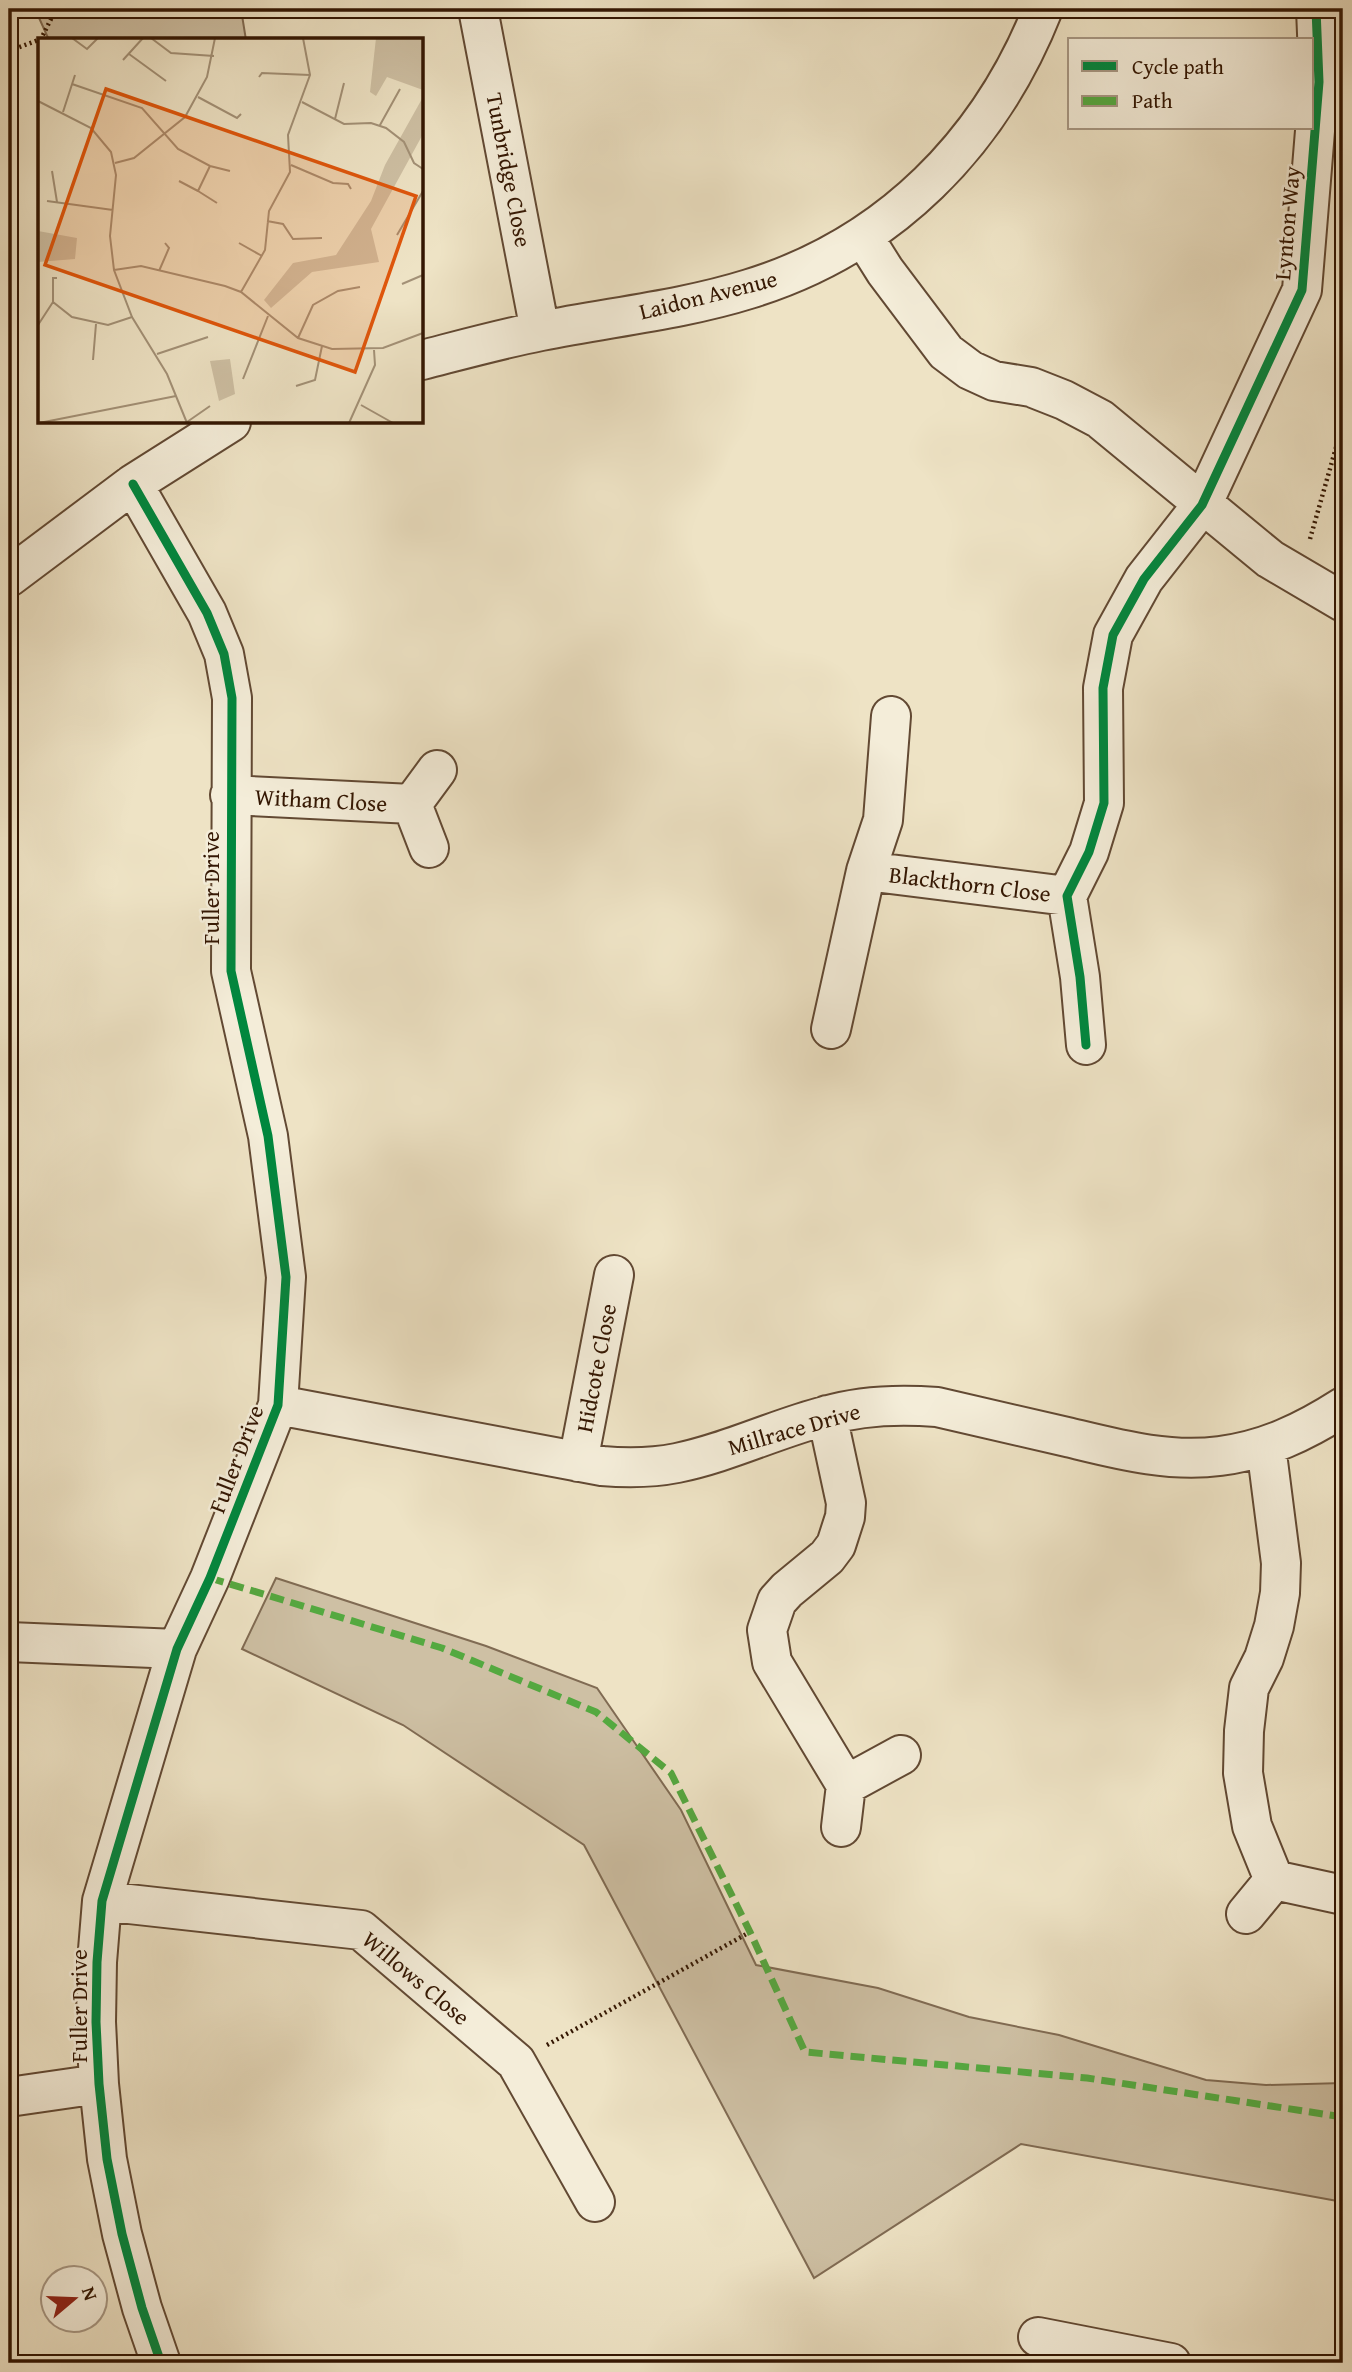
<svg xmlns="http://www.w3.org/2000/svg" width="1352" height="2372" font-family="'Gentium Book Plus',serif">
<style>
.green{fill:#cec0a4;stroke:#806b53;stroke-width:2}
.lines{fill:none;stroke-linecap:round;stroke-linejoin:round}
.minor-casing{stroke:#624933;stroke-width:42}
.path{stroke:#331602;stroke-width:4.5;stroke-dasharray:2 3.5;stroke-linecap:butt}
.minor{stroke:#f4edd9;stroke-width:38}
.quiet{stroke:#54a940;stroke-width:7;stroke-dasharray:14 7;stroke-linecap:butt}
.cycleway-casing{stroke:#f4edd9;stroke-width:13}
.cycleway{stroke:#00873e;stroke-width:9}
.labels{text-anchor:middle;stroke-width:5;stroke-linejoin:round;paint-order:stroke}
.street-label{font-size:23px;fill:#331602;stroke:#f4edd9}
.inset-road{fill:none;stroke:#a39177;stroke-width:2}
.view{fill:#df560c;fill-opacity:0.15;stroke:#df560c;stroke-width:3.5}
.inset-edge{fill:none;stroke:#331602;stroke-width:3.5}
</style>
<rect width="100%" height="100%" fill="#eee3c5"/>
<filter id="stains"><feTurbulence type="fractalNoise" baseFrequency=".00286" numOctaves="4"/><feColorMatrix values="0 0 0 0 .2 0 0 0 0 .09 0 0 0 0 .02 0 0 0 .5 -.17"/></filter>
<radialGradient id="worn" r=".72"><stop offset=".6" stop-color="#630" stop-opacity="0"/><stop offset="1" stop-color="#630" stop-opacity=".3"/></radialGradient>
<path class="green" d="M35 9H241L246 40H49Z
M276 1578 486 1646 597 1688 681 1810 756 1965 878 1988 969 2017 1059 2035 1206 2080 1266 2085 1343 2083V2202L1021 2144 814 2278 584 1845 403 1725 242 1649Z"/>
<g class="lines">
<g class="minor-casing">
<path id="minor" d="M478 9 540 331
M863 236 885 271 946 352 970 370 994 381 1031 387 1064 400 1100 419 1270 559 1343 602
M422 360C461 350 501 339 541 331 610 317 682 310 749 289 889 246 990 143 1043 9
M133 484 207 613 224 654 232 698 231 971 268 1136 286 1277 278 1405 210 1578 177 1649 102 1901 97 1962 96 2022 99 2084 107 2159 122 2234 142 2308 161 2363
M9 577 133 484 231 422
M230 795 412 804 437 770
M412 804 429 848
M866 871 883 820 891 716
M831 1029 866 871 1067 896
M1086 1045 1080 977 1067 896 1089 852 1104 803 1103 688 1113 635 1144 579 1202 505 1302 290 1319 82 1316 9
M278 1405 602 1466C626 1468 652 1468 677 1463 727 1453 775 1429 825 1416 862 1405 899 1404 937 1407 980 1417 1023 1427 1067 1437 1117 1449 1168 1463 1220 1456 1266 1450 1304 1432 1343 1407
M827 1415 846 1503 845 1517 836 1545 827 1557 787 1590 777 1601 767 1630 772 1662 846 1785 841 1827
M578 1462 614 1275
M9 1642 177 1649
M846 1785 901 1755
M1274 1880 1343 1895
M102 1901 361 1930 516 2062 595 2202
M1246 1914 1274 1880 1252 1826 1243 1773 1244 1731 1249 1688 1264 1658 1274 1626 1280 1593 1281 1563 1266 1446
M9 2097 99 2084
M1038 2337 1171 2363"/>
</g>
<path class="path" d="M9 51 41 39 56 9
M1310 539 1343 423
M547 2045 750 1932"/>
<use href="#minor" class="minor"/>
<path class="quiet" d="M210 1578 442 1648 596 1712 671 1773 750 1932 805 2052 1087 2078 1343 2117"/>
<g class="cycleway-casing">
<path id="cycleway" d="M133 484 207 613 224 654 232 698 231 971 268 1136 286 1277 278 1405 210 1578 177 1649 102 1901 97 1962 96 2022 99 2084 107 2159 122 2234 142 2308 161 2363
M1086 1045 1080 977 1067 896 1089 852 1104 803 1103 688 1113 635 1144 579 1202 505 1302 290 1319 82 1316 9"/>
</g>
<use href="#cycleway" class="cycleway"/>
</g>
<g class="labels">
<g class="street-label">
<text transform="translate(509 170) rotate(79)" y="8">Tunbridge Close</text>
<text transform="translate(1287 223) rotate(-85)" y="8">Lynton Way</text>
<text transform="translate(708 295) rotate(-14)" y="8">Laidon Avenue</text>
<text transform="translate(321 800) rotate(3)" y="8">Witham Close</text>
<text transform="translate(970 884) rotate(7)" y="8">Blackthorn Close</text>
<text transform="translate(211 888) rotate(-90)" y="8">Fuller Drive</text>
<text transform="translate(596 1368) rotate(-79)" y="8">Hidcote Close</text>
<text transform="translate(794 1429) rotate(-16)" y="8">Millrace Drive</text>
<text transform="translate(236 1459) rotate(-69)" y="8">Fuller Drive</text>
<text transform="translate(416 1978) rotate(40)" y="8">Willows Close</text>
<text transform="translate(79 2006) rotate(-90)" y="8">Fuller Drive</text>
</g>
</g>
<g transform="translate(38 38)">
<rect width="385" height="385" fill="#eee3c5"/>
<path d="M338 0H385V52L349 39 338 58 332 54ZM385 59V96L333 191 341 224 274 234 233 270 226 262 255 225 298 217 333 163 347 127ZM0 193 39 200 37 221 0 224ZM192 321 197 356 181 363 172 323Z" fill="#cec0a4"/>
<path class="inset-road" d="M34 0 49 11 60 0M113 0 133 15 176 18M91 16 128 43M85 22 105 0M221 39 224 35 272 37M34 46 104 70 140 111 172 128 192 133M160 59 199 80 203 76M0 63 53 90 73 114 78 137 72 198 76 232 94 279 129 336 149 385M264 64 306 86 333 85 348 90 366 104 376 125 385 131M25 74 37 37M297 81 306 45M342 87 362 51M77 125 96 120 147 79 169 39 177 0M253 127 295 145 310 146 313 151M172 128 160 153 179 165M14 133 19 164M141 143 160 153M9 163 75 172M229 183 245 186 255 201 284 200M359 197 385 153M201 205 224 218M76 232 103 228 187 248 203 254 260 300 294 311 345 310 385 295M121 233 131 210 127 205M19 240H15V264L34 279 70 287 94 279M364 246 385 237M203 254 227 212 231 173 252 134 250 97 272 37 265 0M0 287 15 264M260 300 275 267 300 253 322 249M119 316 170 299M55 322 58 286M205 341 230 278M258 348 277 342 284 308M323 367 355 385M149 384 172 368M1 385 138 358M311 385 337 327 336 312"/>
<path class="view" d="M68 51 378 158 317 334 7 227Z"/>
<rect width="385" height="385" class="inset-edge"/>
</g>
<rect width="1352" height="2372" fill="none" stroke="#eee3c5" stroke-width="35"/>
<rect x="10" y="10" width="1331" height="2351" fill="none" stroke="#331602" stroke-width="3.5"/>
<rect x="18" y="18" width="1317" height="2337" fill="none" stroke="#331602" stroke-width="2"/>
<rect x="1068" y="38" width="245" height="91" fill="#f4edd9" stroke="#a79783" stroke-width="2"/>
<rect x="1082" y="61" width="35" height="10" fill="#00873e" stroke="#a79783" stroke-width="2"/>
<text x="1132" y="74" font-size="21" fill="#331602">Cycle path</text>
<rect x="1082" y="96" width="35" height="10" fill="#54a940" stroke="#a79783" stroke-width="2"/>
<text x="1132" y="108" font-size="21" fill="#331602">Path</text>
<g transform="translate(74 2299) rotate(71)"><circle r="33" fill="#f4edd9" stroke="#a79783" stroke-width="2"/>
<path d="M0-5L12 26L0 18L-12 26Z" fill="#8f2418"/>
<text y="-10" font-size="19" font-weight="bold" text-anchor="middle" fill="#331602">N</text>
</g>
<rect width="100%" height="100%" filter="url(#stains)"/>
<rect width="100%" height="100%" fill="url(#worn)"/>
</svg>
